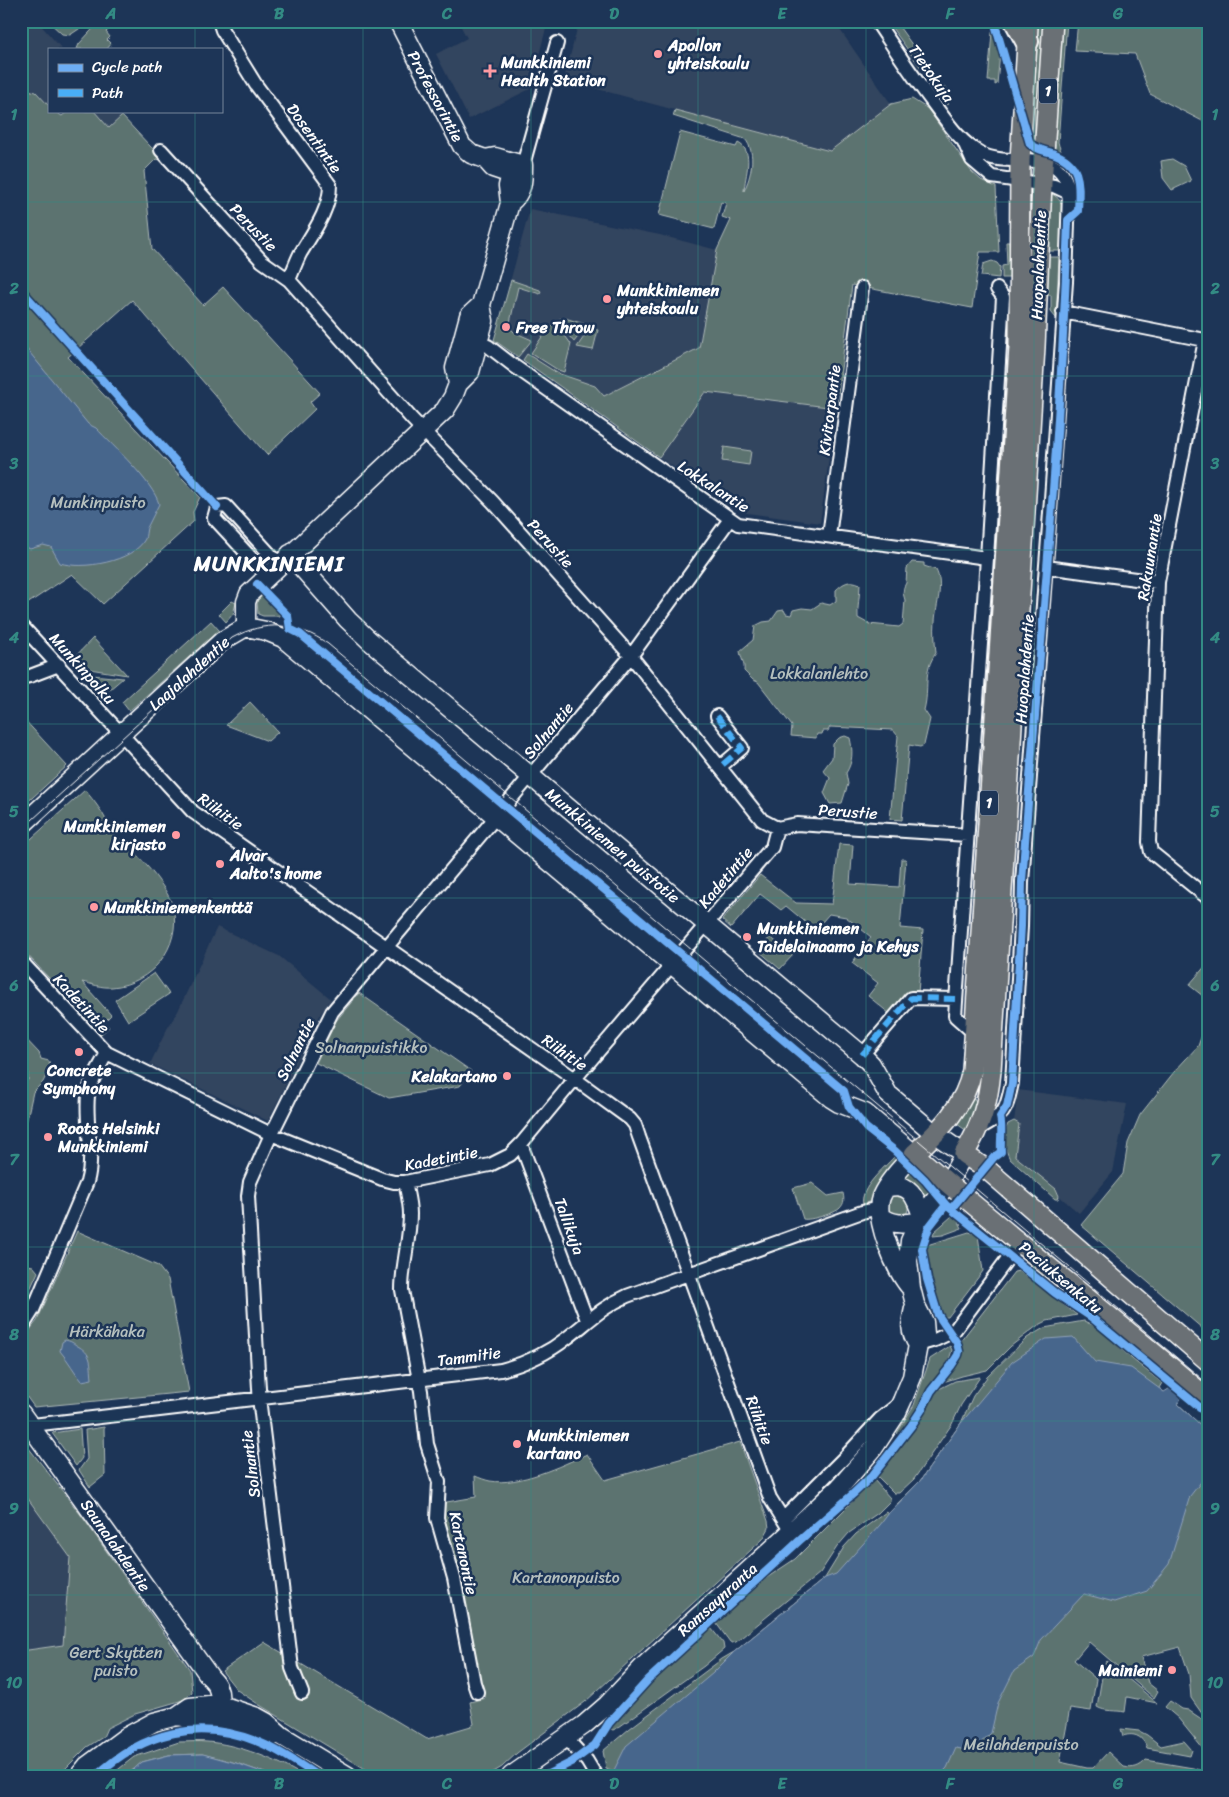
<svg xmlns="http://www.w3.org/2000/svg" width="1229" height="1797" font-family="Sriracha,sans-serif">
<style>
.built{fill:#32445e}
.green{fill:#5c736f;stroke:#aeb9b7}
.water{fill:#47668c;stroke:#91a3ba}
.pier{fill:#1d3557}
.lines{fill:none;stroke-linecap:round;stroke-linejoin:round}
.street-casing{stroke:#fff;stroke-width:16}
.secondary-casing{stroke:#fff;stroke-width:21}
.primary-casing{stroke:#fff;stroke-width:22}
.highway-casing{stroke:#fff;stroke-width:26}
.street{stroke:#1d3557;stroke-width:12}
.secondary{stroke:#1d3557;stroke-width:18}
.primary{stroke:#6b7074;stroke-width:19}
.highway{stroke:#6b7074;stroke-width:22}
.tram{stroke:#fff;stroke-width:1}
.quiet{stroke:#49aef6;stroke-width:6;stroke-dasharray:12 6;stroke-linecap:butt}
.cycleway-casing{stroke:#1d3557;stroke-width:11}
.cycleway{stroke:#6dadf4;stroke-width:8}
.grid{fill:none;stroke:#338b84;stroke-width:1;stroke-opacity:0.55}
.poi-dot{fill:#ff9aa2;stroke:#1d3557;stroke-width:2}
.labels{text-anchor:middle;stroke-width:5;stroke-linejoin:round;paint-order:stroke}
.shield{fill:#1d3557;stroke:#bbc2cd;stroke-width:1}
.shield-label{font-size:15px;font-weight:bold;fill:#fff}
.poi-label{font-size:16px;font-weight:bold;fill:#fff;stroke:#1d3557;text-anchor:start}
.street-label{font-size:16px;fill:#fff;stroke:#1d3557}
.park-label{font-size:16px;fill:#b6c0be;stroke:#1d3557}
.district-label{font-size:21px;font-weight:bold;letter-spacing:1px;fill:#fff;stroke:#1d3557}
.neatline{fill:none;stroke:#338b84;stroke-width:2}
.grid-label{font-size:16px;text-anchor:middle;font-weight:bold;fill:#338b84}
</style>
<rect width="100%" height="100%" fill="#1d3557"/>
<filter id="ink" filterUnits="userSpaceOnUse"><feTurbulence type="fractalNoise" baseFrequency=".02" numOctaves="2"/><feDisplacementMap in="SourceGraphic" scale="10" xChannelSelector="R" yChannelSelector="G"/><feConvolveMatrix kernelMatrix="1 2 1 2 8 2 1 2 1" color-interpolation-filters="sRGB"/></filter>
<g filter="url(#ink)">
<path class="built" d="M21 21H27L32 26 38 22 62 49H49V106L36 92 21 88Z
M458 21H548L530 89 469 119 436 54 467 38Z
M579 21H834L891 104 830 152 564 80Z
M94 111H118L122 116 109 128Z
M530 209 660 235 717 250 699 348 586 405 494 340Z
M705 392 836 408 820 523 740 512 659 457Z
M217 927 279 956 331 999 321 1013 268 1121 150 1064 167 1029 178 1011Z
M1018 1090 1127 1104 1113 1172 1079 1213 1010 1154Z
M21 1489 70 1557 63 1645 21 1651Z"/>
<path class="green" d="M48 21H91L70 35 62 34Z
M100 21H118L106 32 110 37 107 40 111 44 107 49H77L79 44Z
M887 21H895L941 85 951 92 948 105Z
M1035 21H1045L1036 146 1034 147Z
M1061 21H1067L1058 142C1060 151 1067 162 1066 169L1059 162 1052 150Z
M1078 21H1197L1208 36V124L1150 94 1135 54 1075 51Z
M999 27 1002 32 997 84 995 85V81H988L992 32Z
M21 88 36 92 49 106V111H54L62 116 68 111H94L109 128 122 116 163 160 156 159 144 171 152 249 203 305 223 287 320 393 310 402 315 409 267 455 132 300 68 357 200 497 193 512 194 521 103 604 72 574 21 608Z
M912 99 928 109 971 171 981 180 996 187 999 252H980L972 308 852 285 836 408 705 392 659 457 523 360 527 354 557 373 595 386 604 396 699 348 717 250 731 220 722 217 726 203 721 202 714 229 659 215 680 132 736 147 738 143C755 151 745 175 744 191 751 176 757 153 745 139L673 116 675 110 830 151 891 104Z
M1172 159 1184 166 1191 181 1172 190 1163 178 1161 161Z
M1051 194C1055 195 1058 198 1060 201 1066 211 1060 240 1060 251H1049V257H1059L1056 318 1051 312V295H1043Z
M1006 242H1009L1011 277 1009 278H1002V266L1007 265Z
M992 261 997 263 1000 267 999 278 981 276 983 264Z
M511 280 540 290 541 292 540 294 518 287 509 327 514 332 532 340 518 357 494 340Z
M565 318 584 324 580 334 574 342 556 320Z
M555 322 571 344 564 372 558 370 531 353 546 331Z
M590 328 598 330 593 350 577 347Z
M724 447 751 451 749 465 722 461Z
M912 562 924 563V566L936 570C944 585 936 605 935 621 934 632 935 642 936 653 922 672 930 688 924 710L930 719 924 745 920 747 909 745 902 820 890 819 898 736 893 730 830 727 828 731H823L822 734H817L816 738 791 736 792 726 758 682 753 680 744 671C745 663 741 659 740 651L753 640 755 626 763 622 771 621 778 611 784 610 786 614 791 615 793 610 802 608 812 609 821 603 830 605 836 601V590C843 583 850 579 860 584 860 596 857 607 858 618L869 624 899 627 903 624 905 600 903 593 904 587 906 583 907 568Z
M260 594 279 613V616H263L258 614 257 601Z
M232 601 236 603 233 614 226 622 219 614Z
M211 621 219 630 129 711 122 702Z
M93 638 127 675 77 667 71 661Z
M82 674 123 678 103 695Z
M250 702 278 732 268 741 226 725Z
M21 716 67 766 21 808Z
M845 736 850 738C853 751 853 762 846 773L848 784 842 803 830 804 824 793 830 778 823 770 832 758 833 744 839 738Z
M85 790C94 801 104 813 109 827L107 830C128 842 167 884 173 907 182 947 151 984 112 987 101 988 92 984 82 982L111 1015 104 1022 109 1027 101 1034 21 948V848Z
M839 844 853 845 850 884 899 887 901 859H906L900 928 923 930 918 993H907L890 1014 868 996 878 983 852 963 871 937 846 917 829 914 815 930 786 906 781 910 760 894 731 928 722 920 760 875 796 903 832 904Z
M770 937 793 955 780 969 759 951Z
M1208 963V1000L1189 985Z
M154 973 169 994 128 1021 115 1000Z
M359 993 471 1071 460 1086 389 1098 316 1063 336 1021Z
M1208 1018V1324L1203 1329 1081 1225 1123 1174 1128 1143 1140 1115 1174 1072 1198 1046Z
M21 1034 39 1053 41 1059 49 1061 50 1068 43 1082 33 1092 23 1137 26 1160 21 1175V1083L28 1080V1067L21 1059Z
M972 1098 978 1102 967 1131 957 1124Z
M1014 1121 1019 1124 1015 1156 1056 1189 1059 1196 1058 1199H1055L1010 1159C1004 1148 1002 1136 1008 1124Z
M894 1157 899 1162 874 1194 871 1201 863 1204C859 1189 884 1168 894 1157Z
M908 1169 921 1181 929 1191 924 1197C921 1186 912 1180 902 1178Z
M812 1183 828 1196 843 1193C844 1198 845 1203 840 1208 836 1213 809 1221 803 1219L793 1188Z
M898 1194 903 1196 909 1204 907 1213 899 1217 887 1211C888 1202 888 1196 898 1194Z
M952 1216 958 1220 962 1228 943 1235 933 1236 934 1232Z
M77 1231 158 1266 168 1279 189 1392 34 1407 21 1389V1341L37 1321Z
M969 1232 978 1235 983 1271 948 1317H944C936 1305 924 1258 927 1245Z
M21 1264 33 1266 38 1272 26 1298 21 1297Z
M1019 1271 1077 1315 1047 1321 1037 1326 1011 1346 987 1370 962 1376 940 1383C949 1370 969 1359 960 1342L1014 1272Z
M1084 1321 1099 1328 1132 1359 1162 1383 1159 1388 1164 1392 897 1504 920 1481 961 1423 973 1396 987 1377 1027 1338 1044 1328Z
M950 1346 952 1350 949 1360 926 1393 915 1412 900 1435 897 1433 914 1405 930 1359Z
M980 1377 961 1405 952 1424 914 1479 899 1493H894L877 1476 913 1430 937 1390 955 1381Z
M1178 1404 1208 1432V1523L1203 1534 1208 1539V1712L1203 1715 1191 1698 1189 1674 1180 1647 1141 1657 1148 1683 1158 1691 1154 1698 1089 1642 1074 1660 1096 1679 1091 1711 1070 1708 1060 1762 1087 1768H1093L1108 1752 1124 1767C1133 1769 1140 1767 1146 1760L1193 1768 1208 1773V1776H760Z
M104 1427 105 1475 90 1487 79 1470 87 1459 85 1430Z
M80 1429 82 1458 76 1466 52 1433Z
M21 1438 81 1515 190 1670 192 1692 183 1700 135 1714 107 1728 103 1737 87 1747 58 1776H21V1651L63 1645 70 1557 21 1489Z
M740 1442 768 1521 769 1528 763 1539 585 1702 517 1753 502 1767 487 1776H377L258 1704 237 1690 222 1671 264 1642 427 1739 471 1726 474 1724 470 1702 485 1698 478 1682 446 1536 441 1503 476 1497 475 1476C480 1478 485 1480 490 1481 519 1486 561 1466 587 1454L605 1480Z
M874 1480 890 1498V1501L878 1513 849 1533 837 1547 820 1573 736 1642 732 1643 730 1642 716 1623 765 1579 795 1559Z
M886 1512 891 1519 894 1534 615 1771 606 1768 603 1751 629 1729 722 1659 734 1652 825 1578 844 1547 856 1534Z
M711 1628 723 1643 724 1649 704 1666 619 1727 613 1730 610 1729 651 1683Z
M1107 1661 1157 1703 1127 1697 1125 1712C1116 1710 1105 1712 1097 1707L1104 1665Z
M1170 1701 1182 1709 1188 1710 1200 1718 1208 1729V1755L1178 1718 1165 1707Z
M1121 1729 1139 1731 1147 1735 1161 1746 1184 1741 1192 1750 1190 1756 1147 1748C1143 1737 1135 1732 1123 1736Z
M179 1742C188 1742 198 1741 207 1742 237 1744 278 1760 303 1776H273L236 1763 202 1754 169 1755 142 1762 126 1776H110L134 1757Z"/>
<path class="water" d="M21 342 88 424 96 428C113 446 153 482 159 504 155 512 151 520 147 528 146 532 146 536 145 539 133 562 82 570 60 563L51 547 43 545 30 549 21 544Z
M1073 1337 1095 1362 1131 1368 1164 1392 1172 1387 1208 1342V1368L1181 1398 1178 1404 1208 1432V1473L1190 1496 1169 1564 1147 1591 1114 1602 1084 1594 1041 1640 1034 1657 1014 1671 998 1703 991 1733 972 1751 956 1748 947 1768 939 1776H611L626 1746 713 1673 734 1652 825 1578 836 1574 880 1525 889 1513 920 1481 961 1423 1012 1362 1046 1339Z
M65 1340C70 1341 72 1342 76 1345 93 1354 90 1362 92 1379L82 1381C74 1372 69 1361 60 1351L62 1342Z
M203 1754 236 1763 273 1776H126L142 1762 169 1755Z"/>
<path class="pier" d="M1205 1342 1208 1344V1372L1185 1398 1170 1386Z"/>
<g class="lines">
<g class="street-casing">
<path id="street" d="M219 21 222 30 256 85 330 185C330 210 313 232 300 254 296 262 293 271 289 280
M876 21C895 49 913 77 933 103 947 122 960 142 980 153 1010 171 1062 142 1069 193L1066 282 1051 499 1022 882 1021 926 1012 1083C1005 1114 1006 1113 978 1129
M964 142 972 160 992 177 1054 186 1069 193
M161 150 262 261 289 280 412 419 493 502 631 656 762 820 777 828 797 824 967 835
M517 169 523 165 557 43
M1063 312 1205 340 1158 582 1149 842 1151 852 1208 898
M470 341 488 346 514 366 738 524 987 558
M829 536 862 288
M1046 567 1158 582
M267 575 214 518 217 507 226 506 279 564
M21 625 193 812 568 1074 630 1119 635 1125 639 1137 770 1498 791 1532
M21 678 30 676 59 665
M717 716 742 748 720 767
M21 961 107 1053 271 1134 382 1179 394 1182H405L490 1165 510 1155 521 1144 579 1074 772 847 777 828
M975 1034 955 1016 987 558 1003 297 997 289
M862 1055 911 998 955 999
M521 1144 587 1320
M405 1182C407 1193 410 1203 410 1214 410 1240 402 1264 402 1290L421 1391 427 1444 439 1482 437 1518 454 1578 474 1683 477 1692
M21 1329 33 1310 87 1182C95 1154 85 1124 88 1096 90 1081 100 1066 107 1053
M918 1345 935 1340 954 1331 1020 1242
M24 1426 501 1370C524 1364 548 1353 567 1338 588 1322 602 1307 627 1296L862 1212 879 1208
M783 1519 845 1457 880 1419 899 1404
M302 1693 292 1668 260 1406 248 1196 250 1182 269 1139 332 1012 631 656 730 519
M566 1738 587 1761 596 1776"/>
</g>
<g class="secondary-casing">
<path id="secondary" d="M485 159 495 157 523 165C523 181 523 192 510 203
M458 384 455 368 469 316 481 305
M290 554 348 620 370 641 862 1055 871 1064 888 1094 935 1134 964 1154 948 1183 919 1221 910 1241 908 1261 911 1288 915 1304 924 1322 925 1334 918 1345 912 1377 902 1401 896 1414 873 1449 839 1488 645 1665 607 1705 584 1725 511 1776
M246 627 266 631 283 638 831 1098 839 1103 865 1113 914 1154C903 1166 888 1181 881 1197 873 1217 896 1273 911 1288
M246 627V602L249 594 445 410 453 397 458 384 470 372 484 321 481 305 510 203 508 186 511 174 493 168 485 159 471 154 462 146 398 21
M21 826 222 641 246 627
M886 1188C910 1180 916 1198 922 1216
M881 1216C892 1226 906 1224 919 1221
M915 1304C911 1322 908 1329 918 1345
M21 1413 210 1677C223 1689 221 1704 215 1719
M177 1716 194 1719H215L276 1735
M79 1776 87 1766 126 1737 154 1722 177 1716 190 1707 209 1705 230 1708 257 1717 266 1722 282 1736 348 1776"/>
</g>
<g class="primary-casing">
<path id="primary" d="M1053 21 1042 183 1035 347 991 1071C988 1104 981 1126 964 1154L990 1172 1208 1361
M1028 27 1020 160 1019 347 972 1070C966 1105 939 1131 914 1154 1010 1238 1112 1316 1208 1399"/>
</g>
<g class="highway-casing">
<path id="highway" d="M1016 21 1027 41"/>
</g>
<use href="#street" class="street"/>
<use href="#secondary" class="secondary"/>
<use href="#primary" class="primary"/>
<use href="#highway" class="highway"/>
<path class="tram" d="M21 830 232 638C265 620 297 622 328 644L1208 1384"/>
<path class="quiet" d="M717 716 742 748 720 767
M862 1055 911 998 955 999"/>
<g class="cycleway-casing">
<path id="cycleway" d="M21 290 217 507
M257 584 288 616 290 629 300 634 844 1091 849 1107 866 1128 895 1151 925 1180 946 1205 1055 1293 1091 1317 1208 1414
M951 1209 994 1157 1001 1152C1000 1139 1003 1128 1000 1117L1007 1106 1012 1083 1021 926 1022 882C1038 662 1061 441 1068 220L1078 211C1079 185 1083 163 1052 153 1043 150 1038 150 1030 144L994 21
M96 1776C143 1732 200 1717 261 1743 281 1751 300 1765 318 1776
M544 1776 572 1762 595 1745 609 1723 648 1680 799 1541 853 1494 872 1476 911 1426 922 1409 931 1391 951 1366 958 1355 959 1351 957 1343 938 1315 927 1279 922 1249 929 1227 946 1205"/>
</g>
<use href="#cycleway" class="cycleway"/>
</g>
</g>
<path class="grid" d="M195 21V49M363 21V1776M531 21V1776M698 21V1776M866 21V1776M1034 21V1776M195 111V1776M21 202H1208M21 376H1208M21 550H1208M21 724H1208M21 898H1208M21 1073H1208M21 1247H1208M21 1421H1208M21 1595H1208"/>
<g class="poi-dot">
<circle cx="658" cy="54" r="5"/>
<path d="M487.5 63.5h5v5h5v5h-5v5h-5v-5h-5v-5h5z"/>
<circle cx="607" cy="299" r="5"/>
<circle cx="506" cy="327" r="5"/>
<circle cx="176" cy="835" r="5"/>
<circle cx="220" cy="864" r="5"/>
<circle cx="94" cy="907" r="5"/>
<circle cx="747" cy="937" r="5"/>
<circle cx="79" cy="1052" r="5"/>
<circle cx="507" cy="1076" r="5"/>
<circle cx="48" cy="1137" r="5"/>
<circle cx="517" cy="1444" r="5"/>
<circle cx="1172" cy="1670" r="5"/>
</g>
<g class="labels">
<g class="shield">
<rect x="1039" y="78.5" width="18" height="25" rx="4"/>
<rect x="980" y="790.5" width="18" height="25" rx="4"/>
</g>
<g class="shield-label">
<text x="1048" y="96">1</text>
<text x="989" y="808">1</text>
</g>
<g class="poi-label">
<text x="668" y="51">Apollon<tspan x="668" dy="18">yhteiskoulu</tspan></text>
<text x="501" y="68">Munkkiniemi<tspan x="501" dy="18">Health Station</tspan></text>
<text x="617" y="296">Munkkiniemen<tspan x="617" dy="18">yhteiskoulu</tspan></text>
<text x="516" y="333">Free Throw</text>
<text x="166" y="832" text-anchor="end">Munkkiniemen<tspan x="166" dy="18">kirjasto</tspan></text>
<text x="230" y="861">Alvar<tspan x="230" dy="18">Aalto's home</tspan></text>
<text x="104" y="913">Munkkiniemenkenttä</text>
<text x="757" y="934">Munkkiniemen<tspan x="757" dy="18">Taidelainaamo ja Kehys</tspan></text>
<text x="79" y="1076" text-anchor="middle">Concrete<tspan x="79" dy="18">Symphony</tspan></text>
<text x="497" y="1082" text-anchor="end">Kelakartano</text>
<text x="58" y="1134">Roots Helsinki<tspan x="58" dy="18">Munkkiniemi</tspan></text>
<text x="527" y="1441">Munkkiniemen<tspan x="527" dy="18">kartano</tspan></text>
<text x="1162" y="1676" text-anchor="end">Mainiemi</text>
</g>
<g class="street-label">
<text transform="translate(932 73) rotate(55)" y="6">Tietokuja</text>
<text transform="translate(436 96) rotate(62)" y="6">Professorintie</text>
<text transform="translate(315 138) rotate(54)" y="6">Dosentintie</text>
<text transform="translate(254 227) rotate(46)" y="6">Perustie</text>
<text transform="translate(1038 265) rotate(-88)" y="6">Huopalahdentie</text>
<text transform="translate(829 410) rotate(-83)" y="6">Kivitorpantie</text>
<text transform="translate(714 486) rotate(33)" y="6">Lokkalantie</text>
<text transform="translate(551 543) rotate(48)" y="6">Perustie</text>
<text transform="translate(1149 557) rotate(-81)" y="6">Rakuunantie</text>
<text transform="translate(83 668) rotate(48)" y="6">Munkinpolku</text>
<text transform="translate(1024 669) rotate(-86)" y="6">Huopalahdentie</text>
<text transform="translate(189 673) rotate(-42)" y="6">Laajalahdentie</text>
<text transform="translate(548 730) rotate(-50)" y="6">Solnantie</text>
<text transform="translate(221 811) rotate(36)" y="6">Riihitie</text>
<text transform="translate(848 811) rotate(4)" y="6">Perustie</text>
<text transform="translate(613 845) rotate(40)" y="6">Munkkiniemen puistotie</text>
<text transform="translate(725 877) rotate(-50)" y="6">Kadetintie</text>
<text transform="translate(82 1003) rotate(47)" y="6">Kadetintie</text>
<text transform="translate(295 1049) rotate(-64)" y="6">Solnantie</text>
<text transform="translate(565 1052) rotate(35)" y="6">Riihitie</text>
<text transform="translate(441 1158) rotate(-11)" y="6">Kadetintie</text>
<text transform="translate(570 1226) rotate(70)" y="6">Tallikuja</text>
<text transform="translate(1061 1277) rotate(40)" y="6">Paciuksenkatu</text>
<text transform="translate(469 1356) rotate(-8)" y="6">Tammitie</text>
<text transform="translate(760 1420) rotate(70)" y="6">Riihitie</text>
<text transform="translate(250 1464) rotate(-97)" y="6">Solnantie</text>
<text transform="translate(116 1545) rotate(55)" y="6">Saunalahdentie</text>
<text transform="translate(464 1553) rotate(78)" y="6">Kartanontie</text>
<text transform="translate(717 1599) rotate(-42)" y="6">Ramsaynranta</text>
</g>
<g class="park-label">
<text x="98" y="508">Munkinpuisto</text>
<text x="819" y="679">Lokkalanlehto</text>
<text x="371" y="1053">Solnanpuistikko</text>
<text x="107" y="1337">Härkähaka</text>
<text x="566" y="1583">Kartanonpuisto</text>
<text x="116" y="1658">Gert Skytten<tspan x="116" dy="18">puisto</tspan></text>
<text x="1021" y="1750">Meilahdenpuisto</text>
</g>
<g class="district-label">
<text x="269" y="571">MUNKKINIEMI</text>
</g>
</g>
<rect width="1229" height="1797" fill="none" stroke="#1d3557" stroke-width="55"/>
<rect x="48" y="48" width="175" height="65" fill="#1d3557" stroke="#77869a"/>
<rect x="58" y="64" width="25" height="8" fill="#6dadf4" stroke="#77869a"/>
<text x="92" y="72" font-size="15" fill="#ffffff">Cycle path</text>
<rect x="58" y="89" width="25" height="8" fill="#49aef6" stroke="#77869a"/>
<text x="92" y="98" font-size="15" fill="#ffffff">Path</text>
<rect x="28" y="28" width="1174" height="1742" class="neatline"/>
<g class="grid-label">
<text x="111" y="19">A</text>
<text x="279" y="19">B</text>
<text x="447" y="19">C</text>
<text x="614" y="19">D</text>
<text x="782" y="19">E</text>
<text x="950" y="19">F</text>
<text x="1118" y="19">G</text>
<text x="14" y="120">1</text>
<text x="1215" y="120">1</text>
<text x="14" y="294">2</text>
<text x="1215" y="294">2</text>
<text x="14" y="469">3</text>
<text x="1215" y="469">3</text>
<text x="14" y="643">4</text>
<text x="1215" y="643">4</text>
<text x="14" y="817">5</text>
<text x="1215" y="817">5</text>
<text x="14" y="991">6</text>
<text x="1215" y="991">6</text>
<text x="14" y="1165">7</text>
<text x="1215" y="1165">7</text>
<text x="14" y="1340">8</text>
<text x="1215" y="1340">8</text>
<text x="14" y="1514">9</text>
<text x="1215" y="1514">9</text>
<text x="14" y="1688">10</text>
<text x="1215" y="1688">10</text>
<text x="111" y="1789">A</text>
<text x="279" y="1789">B</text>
<text x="447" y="1789">C</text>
<text x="614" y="1789">D</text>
<text x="782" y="1789">E</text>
<text x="950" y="1789">F</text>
<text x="1118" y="1789">G</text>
</g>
</svg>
